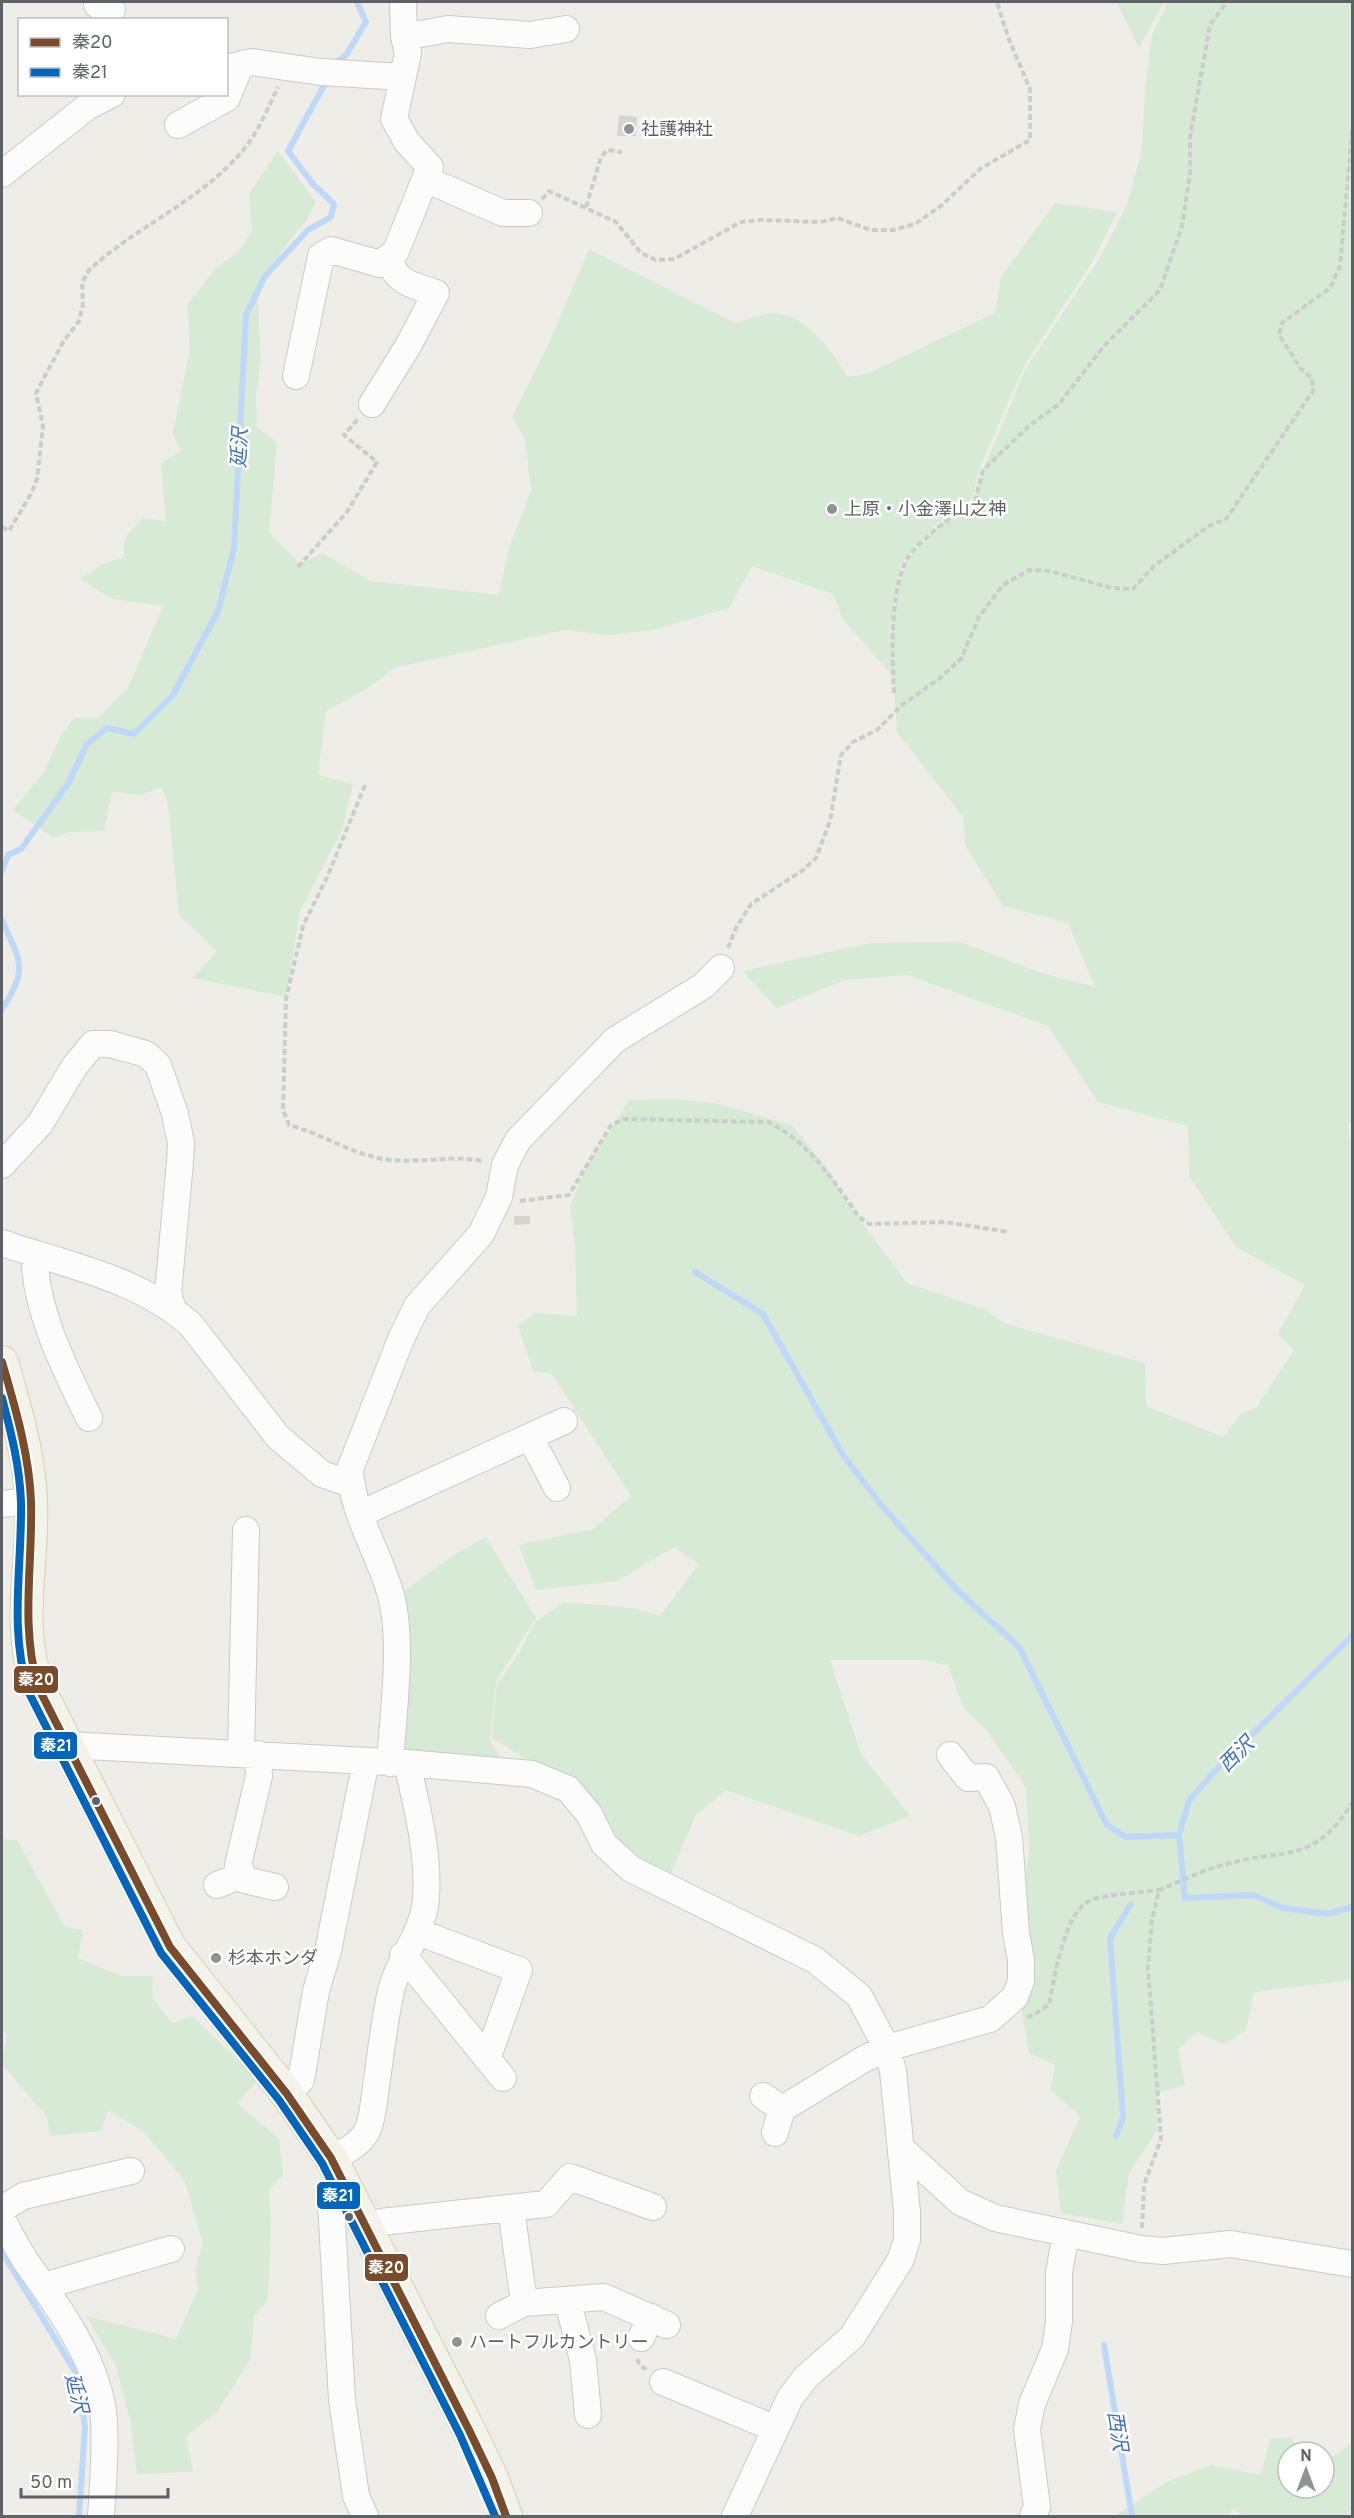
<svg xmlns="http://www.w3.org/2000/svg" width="1354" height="2518" font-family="Overpass,'Noto Sans JP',sans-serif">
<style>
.green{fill:#d6ead6}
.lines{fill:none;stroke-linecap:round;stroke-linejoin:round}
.stream{stroke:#bdd8f8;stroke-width:6}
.building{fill:#d4d4d1}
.minor-casing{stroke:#cacac9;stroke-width:28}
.major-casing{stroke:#d6d1b6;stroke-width:34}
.path{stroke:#cacecb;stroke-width:4;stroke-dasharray:6 3;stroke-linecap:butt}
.minor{stroke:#fcfcfc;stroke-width:26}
.major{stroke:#f3f3e9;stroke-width:32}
.bus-1-casing{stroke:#fff;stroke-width:12}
.bus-2-casing{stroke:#fff;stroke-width:12}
.bus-1{stroke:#7a4b2a;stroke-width:8}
.bus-2{stroke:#0065bd;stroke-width:8}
.poi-dot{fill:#909294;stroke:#fff;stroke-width:2}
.bus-dot{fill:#5e6167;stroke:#fff;stroke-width:2}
.labels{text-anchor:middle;stroke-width:5;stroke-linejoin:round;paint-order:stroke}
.poi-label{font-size:18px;fill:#5e6167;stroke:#fff;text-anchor:start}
.water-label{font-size:20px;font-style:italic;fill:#4271bf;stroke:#fff}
.line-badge{stroke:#fff;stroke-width:2}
.badge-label{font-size:16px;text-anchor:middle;font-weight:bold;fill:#fff}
</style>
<rect width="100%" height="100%" fill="#eeede8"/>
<path class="green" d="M1117 2H1164L1139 48Z
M1168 2H1352V1122L1348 1123 1352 1157V1980L1254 1992 1246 2030 1224 2044 1197 2032 1178 2049 1185 2085 1157 2093V2130L1129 2173 1122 2224 1061 2213 1056 2171 1080 2116 1050 2090 1055 2065 1029 2053 1022 2012 1026 1964 1021 1916 1029 1849 1026 1787 986 1730 964 1708 948 1666 926 1660H830L861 1754 910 1816 859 1836 726 1790 696 1815 669 1877 634 1858 548 1772 492 1738 497 1685 519 1653 535 1622 564 1602 634 1608 660 1616 699 1564 674 1547 617 1581 536 1590 519 1545 593 1529 631 1496 552 1374 533 1371 518 1325 536 1313 577 1316 575 1245 570 1207 583 1173 629 1100 676 1099 715 1103 792 1125 825 1166 851 1208 907 1283 984 1309 1004 1323 1145 1363 1146 1406 1223 1437 1241 1414 1256 1408 1294 1350 1278 1334 1305 1285 1236 1247 1189 1176 1188 1126 1098 1102 1048 1026 907 975 845 980 776 1008 743 971 870 943 960 942 1041 973 1095 987 1068 923 1003 906 965 845 963 817 897 732 893 676 842 618 833 594 752 566 729 608 653 630 608 635 564 630 394 668 371 686 326 711 318 775 353 784 342 830 300 911 286 997 193 978 217 951 179 915 168 804 162 787 140 795 112 792 104 831 69 832 54 838 13 810 44 772 61 736 74 718H98L129 686 163 606 113 599 79 579 107 562 124 558V539L142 518 166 521 161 463 180 451 173 433 190 349 187 305 217 267 239 251 252 231 249 194 278 151 316 202 306 221 283 249 257 289 261 360 256 396 257 428 277 442 269 532 300 564 322 553 371 581 499 595 509 548 531 491 525 438 512 417 549 343 589 249 735 323C746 320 760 314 772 313 806 313 832 351 848 377L869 373 995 313 1001 277 1055 203 1117 212 1091 264 1024 366 980 467 972 498 935 526 901 563 890 628 892 655 891 628 904 563 939 525 975 500 983 470 1026 368 1101 256 1127 205 1142 150 1145 90 1152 35Z
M486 1537 536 1618 496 1682 490 1741 503 1762 439 1757 404 1750 398 1740 399 1595 455 1554Z
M2 1839 17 1840 65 1927 83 1930 78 1958 121 1976H153L152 1997 172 2023 193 2016 258 2080 237 2103 279 2139 283 2175 269 2189 271 2230 268 2301 254 2316 250 2360 217 2412 186 2436 193 2472 137 2474 130 2419 116 2366 86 2316 176 2339 198 2289 195 2269 203 2244 185 2181 144 2132 108 2110 101 2131 50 2136 47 2117 2 2064 7 2034 2 2029Z
M1290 2437 1303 2452H1288V2488H1324V2462L1352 2443V2508L1345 2516H1243L1233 2508 1228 2516H1115L1167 2482 1211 2465 1261 2475 1270 2439Z"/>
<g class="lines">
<path class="stream" d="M333 65 346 55 366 22 357 2
M2 871 8 855 21 849 68 784 87 744 107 728 134 734 173 695 218 611 234 548 246 315 265 276 308 230 331 217 334 204 312 183 288 151 327 80
M2 920C20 961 29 969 2 1009
M695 1272 763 1314 843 1455 882 1506 957 1590 1019 1647 1107 1825 1126 1837 1179 1835
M1352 1636 1214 1772 1189 1801 1179 1835 1185 1898 1253 1895 1283 1908 1328 1914 1352 1907
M1116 2136 1123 2117 1110 1938 1131 1904
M2 2252 78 2376 85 2427 79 2516
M1104 2345 1132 2516"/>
</g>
<path class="building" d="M619 115 637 117 636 136H617Z
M514 1216H530V1224L514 1225Z"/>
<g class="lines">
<g class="minor-casing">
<path id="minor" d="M97 2V5L112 10
M404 37 448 29 530 35 566 29
M226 68 252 62 321 72 402 77
M178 125 227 98 240 66
M2 174 87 107 112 94
M425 179 503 213H529
M296 376 321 256 331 250 380 264 396 251 430 167 407 142 394 119 408 53 404 37 403 2
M372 404 408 346 436 293C416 286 391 282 391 257
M2 1165 40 1124 74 1067 93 1044H110L146 1054 158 1065 175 1114 181 1143 180 1162 168 1293 173 1310
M2 1243C66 1265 139 1278 191 1325L278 1437 322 1474 351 1484
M35 1254C33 1307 66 1371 89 1418
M530 1437 557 1488
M2 1504 31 1501
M360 1514 564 1421
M67 1745 407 1763 532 1774 568 1789 589 1814 604 1844 631 1869 815 1960 859 1996 887 2048 893 2071 907 2212V2240L901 2259 852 2337 806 2377 790 2398 735 2516
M241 1753 246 1530
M258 1754 259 1776 238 1865 245 1880 275 1887
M390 1763C393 1713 404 1639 390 1592 378 1551 352 1512 350 1469L401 1339 417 1306 481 1234 499 1197 505 1165 518 1140 615 1040 703 986 721 968
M217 1885 242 1875
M418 1932 519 1970 487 2059
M403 1955 503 2078
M287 2094 301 2080 316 1991 328 1951 366 1761
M763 2096 782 2109 775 2133
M782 2109 864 2059 887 2048 990 2019 1015 1997 1021 1981V1960L1016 1933 1009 1837 1002 1806 986 1777 968 1778 950 1755
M901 2148 960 2202 995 2218 1141 2249 1163 2251 1231 2244 1352 2264
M331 2158C344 2152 360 2145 367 2131 373 2118 374 2101 376 2086 381 2054 384 2019 392 1987 401 1956 424 1931 426 1898 429 1852 417 1808 407 1763
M341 2180 331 2203 342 2400 356 2496 365 2516
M511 2208 524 2303 604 2297 667 2325
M2 2209 23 2196 131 2171
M2 2219C11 2235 19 2252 29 2266 61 2310 100 2365 104 2421 106 2452 103 2485 101 2516
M368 2231 381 2222 546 2204 570 2177 653 2207
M49 2291 54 2283 171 2249
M568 2302 583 2360 588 2415
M499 2316 524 2303
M641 2338 651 2317
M663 2382 774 2428
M1033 2516 1037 2507 1027 2429 1032 2404 1055 2349 1059 2321V2273L1066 2233"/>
</g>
<g class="major-casing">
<path id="major" d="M2 1362C15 1407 29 1453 31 1500 34 1564 15 1625 38 1687L170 1947 287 2094 331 2158 469 2430 492 2478 506 2516"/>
</g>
<path class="path" d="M542 199 549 191 616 222 641 253 656 260 674 259 741 222 761 220 820 222 838 218 870 230H893L915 224 942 205 980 169 1030 140V89L1008 37 997 2
M586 207 601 157 607 150 622 152
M2 527 9 531 31 494 37 479 43 426 36 393 63 342 79 321 83 304 82 283 89 270C139 224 207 198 248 144 259 129 270 104 278 87
M298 567 347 512 377 462 344 435 359 418
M894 693C892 654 890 602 904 565 911 545 957 513 975 500L983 470 1030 425 1059 404 1104 346 1160 290 1182 226 1190 174V137L1210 25 1227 2
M365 785 328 875 303 926 286 999 283 1110 289 1125C323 1134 354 1156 390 1160 422 1163 452 1155 483 1161
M728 948 736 928 751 904 803 870 816 858 830 821 841 755 853 742 877 730 902 705 940 678 961 659 979 617 1003 585 1029 570 1050 571 1112 588 1133 589 1154 566 1209 526 1226 519 1313 391 1312 378 1301 369 1279 335 1282 323 1330 288 1340 266 1352 131
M520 1201 569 1195 611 1125 624 1119 768 1122C808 1141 834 1181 859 1217L869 1224 945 1222 1009 1232
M1027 2017 1033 2016 1049 2004C1055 1978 1063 1915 1089 1901 1099 1895 1144 1892 1159 1890
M1142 2228 1144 2185 1161 2139 1148 1968 1152 1920 1159 1890C1179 1882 1201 1871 1223 1865 1284 1847 1313 1866 1352 1803
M637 2359 640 2366 648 2370"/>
<use href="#minor" class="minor"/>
<use href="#major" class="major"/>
<g class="bus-1-casing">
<path id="bus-1" d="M2 1362C15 1407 29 1453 31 1501 33 1564 20 1624 38 1687L170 1947 287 2094 331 2158 469 2430 492 2478 506 2516"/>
</g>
<g class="bus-2-casing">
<path id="bus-2" d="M2 1398C11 1432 20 1467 21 1503 22 1567 9 1628 28 1691L161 1953 279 2100 322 2163 460 2435 495 2516"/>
</g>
<use href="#bus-1" class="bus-1"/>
<use href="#bus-2" class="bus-2"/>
</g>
<g class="poi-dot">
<circle cx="629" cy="129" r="6"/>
<circle cx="832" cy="509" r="6"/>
<circle cx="216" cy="1958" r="6"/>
<circle cx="457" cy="2342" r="6"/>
</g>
<g class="bus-dot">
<circle cx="96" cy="1801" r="5"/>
<circle cx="349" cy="2217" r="5"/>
</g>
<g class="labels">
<g class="poi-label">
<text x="641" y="135">社護神社</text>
<text x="844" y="515">上原・小金澤山之神</text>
<text x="228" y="1964">杉本ホンダ</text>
<text x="469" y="2348">ハートフルカントリー</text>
</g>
<g class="water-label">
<text transform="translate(239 448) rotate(-87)" y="7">延沢</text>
<text transform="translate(1236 1754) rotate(-45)" y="7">西沢</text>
<text transform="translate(77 2393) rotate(76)" y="7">延沢</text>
<text transform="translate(1118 2431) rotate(81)" y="7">西沢</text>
</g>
</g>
<g class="line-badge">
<rect x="13" y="1665" width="46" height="29" rx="6" fill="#7a4b2a"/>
<rect x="33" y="1731" width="45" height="29" rx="6" fill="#0065bd"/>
<rect x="316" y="2181" width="45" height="29" rx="6" fill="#0065bd"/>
<rect x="364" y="2253" width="45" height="29" rx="6" fill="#7a4b2a"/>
</g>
<g class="badge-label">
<text x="36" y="1685">秦20</text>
<text x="56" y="1751">秦21</text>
<text x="338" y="2201">秦21</text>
<text x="386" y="2273">秦20</text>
</g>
<rect width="1354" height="2518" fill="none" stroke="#5e6167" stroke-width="6"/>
<rect x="18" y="18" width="210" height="78" fill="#ffffff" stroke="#bfc0c2" stroke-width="1.5"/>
<rect x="30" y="38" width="30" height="9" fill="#7a4b2a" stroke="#bfc0c2" stroke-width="1.5"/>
<text x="72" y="48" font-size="18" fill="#5e6167">秦20</text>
<rect x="30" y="68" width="30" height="9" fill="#0065bd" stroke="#bfc0c2" stroke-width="1.5"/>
<text x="72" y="78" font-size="18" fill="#5e6167">秦21</text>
<g transform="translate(1306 2470)"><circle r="28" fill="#ffffff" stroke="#bfc0c2" stroke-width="1.5"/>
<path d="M0-4.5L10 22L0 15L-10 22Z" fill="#909294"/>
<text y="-9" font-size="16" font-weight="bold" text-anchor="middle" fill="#5e6167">N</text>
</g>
<path d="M21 2488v9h147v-9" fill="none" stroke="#5e6167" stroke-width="3"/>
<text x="30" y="2488" font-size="18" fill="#5e6167" stroke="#ffffff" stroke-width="4.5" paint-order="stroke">50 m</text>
</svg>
